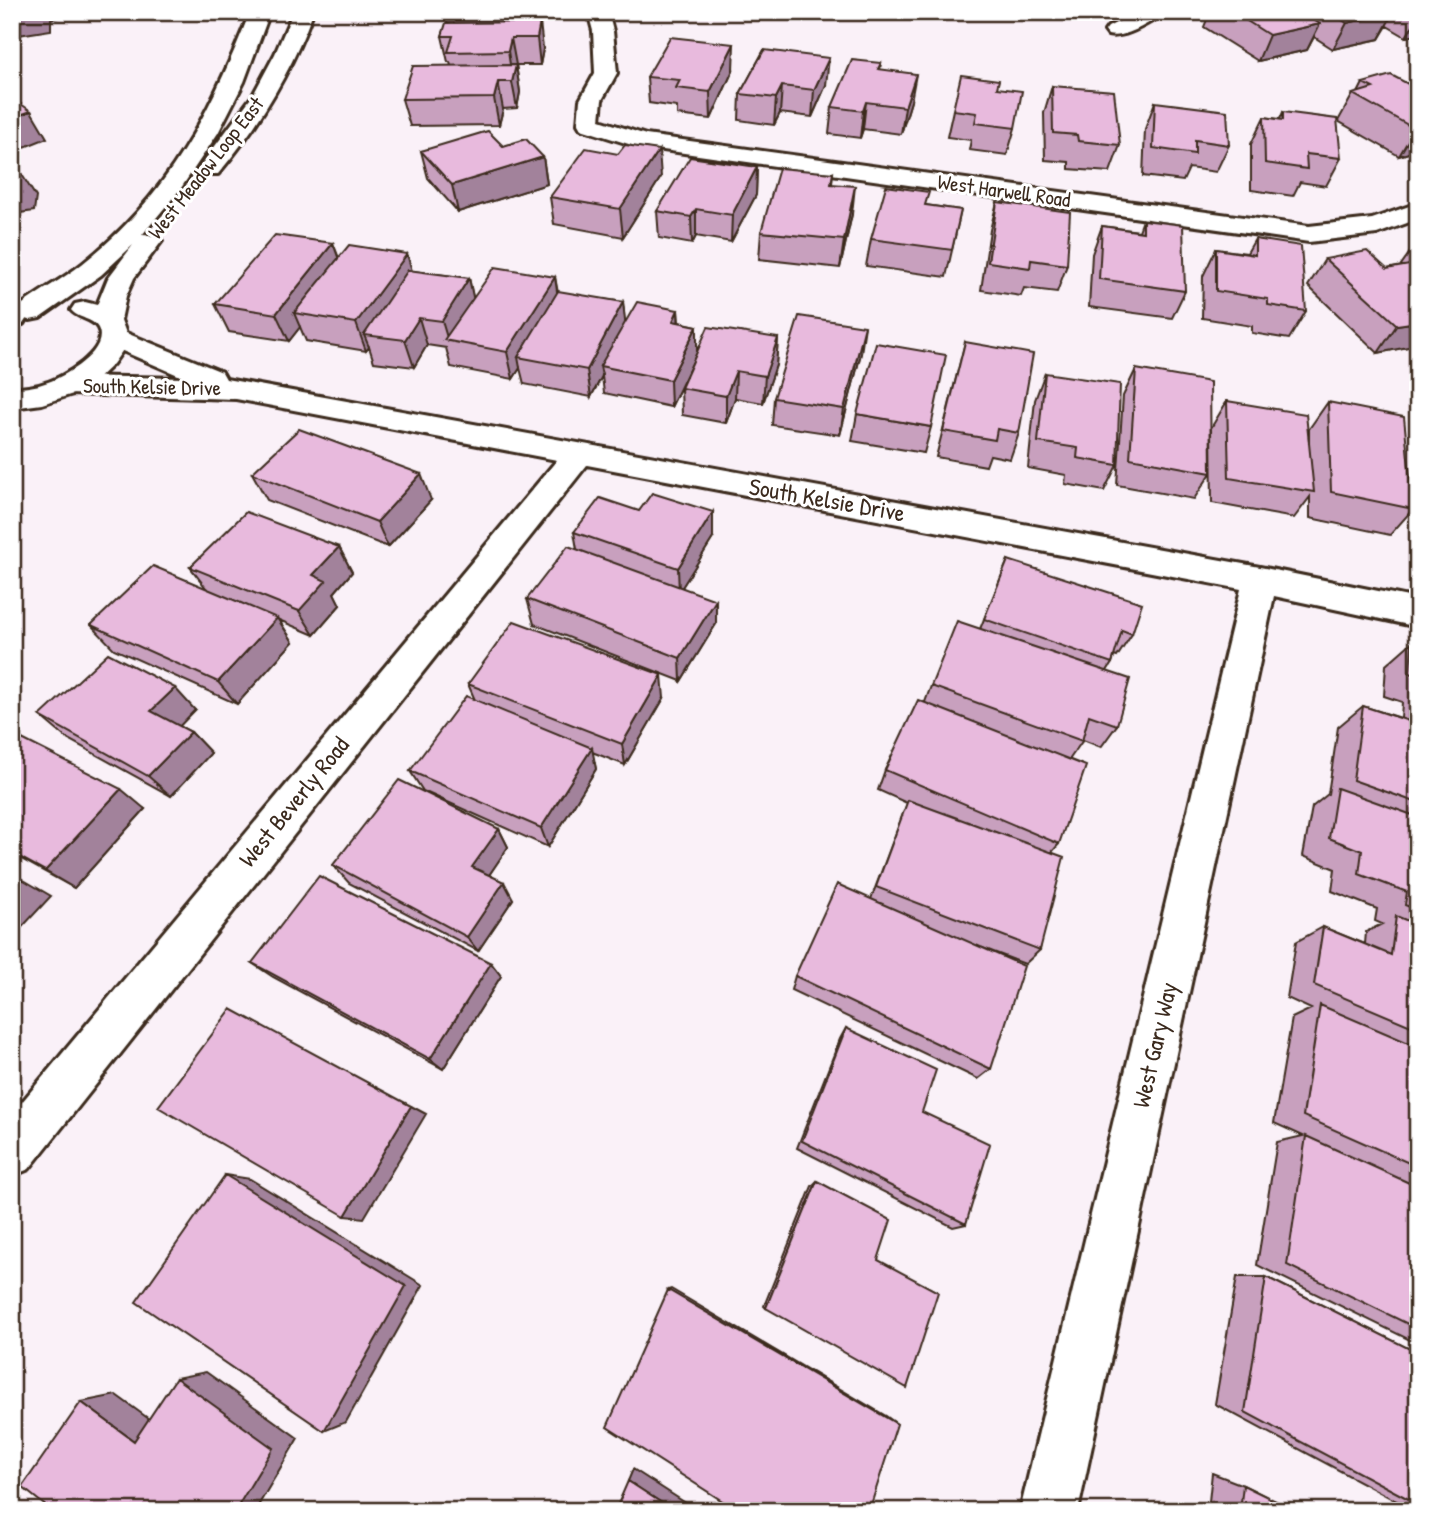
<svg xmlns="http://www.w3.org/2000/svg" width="1430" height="1523" font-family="'Patrick Hand',sans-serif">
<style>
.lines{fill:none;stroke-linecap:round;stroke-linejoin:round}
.street-casing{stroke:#3b2a1e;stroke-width:6}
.secondary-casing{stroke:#3b2a1e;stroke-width:6}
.street{fill:#fff;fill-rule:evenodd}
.secondary{fill:#fff;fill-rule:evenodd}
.wall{fill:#c8a0be;stroke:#3b2a1e;stroke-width:2}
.shaded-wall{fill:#a2829b;stroke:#3b2a1e;stroke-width:2}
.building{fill:#e8badd;stroke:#3b2a1e;stroke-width:2}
.labels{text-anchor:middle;stroke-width:6;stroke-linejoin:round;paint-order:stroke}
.far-street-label{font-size:21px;fill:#3b2a1e;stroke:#fff}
.street-label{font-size:24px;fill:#3b2a1e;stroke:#fff}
</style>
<rect width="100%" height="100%" fill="#faf1f8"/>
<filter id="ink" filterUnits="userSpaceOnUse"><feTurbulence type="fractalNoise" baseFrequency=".0143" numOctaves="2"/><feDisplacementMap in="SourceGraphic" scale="14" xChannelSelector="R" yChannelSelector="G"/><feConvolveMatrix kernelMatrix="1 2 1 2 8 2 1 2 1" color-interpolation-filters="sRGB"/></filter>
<g filter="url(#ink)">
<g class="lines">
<g class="street-casing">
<path id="street" d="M588 12H608L613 31 617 73 602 100 600 120 646 135 1309 226 1372 219 1418 203V219L1377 234 1309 242 635 146 581 129 578 124 580 100 595 73 593 31Z
M1138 12H1164L1161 16C1146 24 1125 39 1108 35L1105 31 1108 27Z
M12 310 23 312 27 318 23 324 12 326Z
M114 328 222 372 226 379 1260 567 1418 599V627L1274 596 1078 1511H1020L1241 589 587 465 29 1169 12 1176V1114L557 460 236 399 68 394 58 392 53 385 58 378 68 376 185 378 104 343 100 337 104 331Z"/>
</g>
<g class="secondary-casing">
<path id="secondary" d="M250 12H270L244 82 218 133 181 188 142 235 158 236 162 241 134 278 126 296 121 320 127 336 125 347 113 364 92 384 73 394 42 404 12 408V388C23 388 35 387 45 383 62 378 110 351 98 328 93 318 78 319 71 310L75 304 85 302 97 305 108 278 133 245 101 275 40 318 30 320 20 318 16 312 20 306C40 291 63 279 82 264 169 196 211 111 250 12Z
M293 12H313C291 72 259 125 218 174H202L198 169 253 95 275 54Z"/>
</g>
<use href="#street" class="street"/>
<use href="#secondary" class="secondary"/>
</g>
<path class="wall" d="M444 12H537L543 49 540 65H516L520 92 517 108 503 109 499 125 410 126 402 99 451 66 450 62H448L442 36 447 23Z
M1210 12H1418V35L1406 37 1387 26 1379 39 1333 49 1314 37 1307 50 1258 61 1204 27Z
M764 50 826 85 812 117 780 113 774 125 739 120 740 94Z
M881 63 880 70 911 101 901 134 863 129 860 138 829 134 832 107Z
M733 70 711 119 677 115V107L649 103 647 77Z
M1418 70V150L1399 156 1338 121 1353 94 1358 93 1363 83 1409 84Z
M1052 86 1120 145 1110 172 1069 169V162L1045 160 1044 113Z
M997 88 1015 128 1007 155 969 150 971 140 947 137 953 110Z
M1155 102 1229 145 1216 172 1189 168 1183 181 1143 176 1145 129Z
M1283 112 1341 158 1326 186 1300 182 1293 196 1251 190V144L1264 117 1280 119Z
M503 146 543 157 547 184 458 212 428 178 421 151Z
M618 154 661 177 623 237 554 224 550 197Z
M757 167 756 195 731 242 696 236 692 244 659 238 657 211Z
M833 173 832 184 852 214 840 268 759 259 761 232Z
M997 202 1067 265 1057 292 1024 288 1021 296 981 290 990 230Z
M926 205 961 210 946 277 866 266 871 239Z
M1143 220 1185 291 1172 318 1089 307 1092 254 1102 226 1139 231Z
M1255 239 1306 311 1289 339 1252 333V326L1202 318 1203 276 1216 249 1247 253Z
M1418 241V345L1378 353 1308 286 1325 259 1387 269 1402 266 1401 265Z
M333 243 339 258 412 271 469 278 473 298 555 277 558 293 623 302 625 323 678 310 679 322 697 326V351L778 338 776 365 763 403 735 398 726 423 682 415 681 388 689 370 671 407 604 393 602 376 591 397 524 384 520 368 513 379 451 367 446 348 427 345 414 367 374 362 369 347 366 351 306 341 300 327 289 341 229 332 215 304Z
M965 342 1019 433 1010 459 990 455 986 466 936 457Z
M861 353 840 435 772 425 774 398Z
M1136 369 1211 473 1194 499 1117 485 1123 396Z
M1045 373 1117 465 1104 491 1065 484 1066 475 1028 468 1035 400Z
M1227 401 1309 446V429L1328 402 1413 509 1390 535 1310 518V497L1294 518 1212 503 1211 428Z
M857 414 931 427 924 453 852 441Z
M252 473 431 500 388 547 267 500Z
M1418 499V548L1415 547Z
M574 532 713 538 682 587 716 624 681 681 534 624 527 599 577 549Z
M339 547 352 572 334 593 340 605 314 635 279 620 293 642 237 704 114 649 91 625 206 588 190 567Z
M1008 560 1132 634 1117 657 1114 656 1112 663 1107 671 1117 725 1101 747 1083 740 1069 760 1059 844 1052 852 1040 950 1025 964 983 948 991 1069 978 1079 791 990 795 976 871 899 907 803 878 790 885 770 925 702 931 686 980 629Z
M1412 642 1418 643V1344L1257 1265 1277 1142 1303 1136 1274 1123 1292 1018 1311 1009 1287 998 1296 942 1323 927 1365 944 1366 932 1382 924 1375 921 1377 909 1332 891 1335 869 1303 856 1312 807 1328 794 1338 727 1363 706 1401 718 1402 702 1384 696 1386 665Z
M468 684 664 698 625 765 592 752 596 769 548 847 423 791 410 771 475 700Z
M195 710 179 726 191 732 211 753 171 796 66 738 40 716Z
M12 734 145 809 74 888 12 854Z
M499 829 508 847 489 875 513 899 478 951 349 883 333 865Z
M252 963H491L501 976 443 1069 273 977Z
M846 1028 922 1112 966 1224 953 1227 797 1148 840 1039Z
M817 1181 766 1308 764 1306 812 1186Z
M1237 1277H1266L1418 1353V1511H1415L1215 1404Z
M1212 1473 1243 1485 1296 1511H1208Z"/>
<path class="shaded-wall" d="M12 12H66V16L51 19V30L12 36Z
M1393 13 1379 39 1333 49 1347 23Z
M1418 17V35L1406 37Z
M540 22 543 49 540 65 537 38Z
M1320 24 1307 50 1258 61 1269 35Z
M511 38 516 65 512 78 508 51Z
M734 44 733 70 711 119 710 92Z
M829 58 826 85 812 117 814 90Z
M516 65 520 92 517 108 512 82Z
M916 74 911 101 901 134 905 107Z
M498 82 503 109 499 125 494 98Z
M782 86 780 113 774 125 776 98Z
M866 102 863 129 860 138 863 111Z
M31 111 47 138 12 152V118Z
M1418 128V150L1399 156 1415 129Z
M659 150 661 177 623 237 620 209Z
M543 157 547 184 458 212 452 185Z
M12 162 18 172 19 170 36 197 34 211 12 214Z
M757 167 756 195 731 242 732 215Z
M855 186 852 214 840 268 844 240Z
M696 209V236L692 244 691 217Z
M333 243 343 271 294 313 300 327 289 341 276 314Z
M407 254 415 281 364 335 369 347 366 351 356 323Z
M555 277 559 305 518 357 520 368 513 379 507 352Z
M469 278 475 306 448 341 442 321Z
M623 302 626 330 600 366 602 376 591 397 587 370Z
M678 310 679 337 673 321Z
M419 318 427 345 414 367 405 340Z
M1418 322V345L1378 353 1397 325Z
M697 326V353L671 407 670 380Z
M865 326 861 353 840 435 844 409Z
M778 338 776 365 763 403 765 376Z
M736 371 735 398 726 423V396Z
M421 474 431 500 388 547 377 522Z
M713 512V538L679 592 678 568Z
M339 547 352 572 334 593 340 605 314 635 299 611 313 575Z
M716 600V624L681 681 680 658Z
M277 618 293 642 237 704 218 682Z
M662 675 664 698 625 765 622 744Z
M175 688 195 710 173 733 151 711Z
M191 732 211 753 171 796 148 776Z
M592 748 596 769 548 847 541 828Z
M121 789 145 809 74 888 45 871Z
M499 829 508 847 483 884 472 867Z
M22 879 51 896 12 938V889Z
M504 882 513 899 478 951 467 937Z
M491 963 501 976 443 1069 430 1059Z
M411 1106 426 1114 364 1218 345 1216Z
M225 1175 250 1179 423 1285 346 1422 324 1431Z
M671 1289 886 1416 897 1424 668 1290Z
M206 1372 298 1438 255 1511H235L176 1378Z
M116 1395 167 1432 134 1441 81 1402Z
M633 1469 698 1511H674L628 1481Z"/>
<path class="building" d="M1233 12H1300L1320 24 1269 35Z
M1329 12H1393V13L1347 23Z
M540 22 537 38H511L508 51 448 52 453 36H442L446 23Z
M670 37 734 44 710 92 676 88 680 80 647 77Z
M764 50 829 58 814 90 782 86 776 98 740 94Z
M852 60 881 63 878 69 916 74 905 107 866 102 863 111 832 107Z
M516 65 512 82H498L494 98 402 99 413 66Z
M961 75 999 80 997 88 1022 91 1015 128 975 123 977 113 953 110Z
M1391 75 1418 89V128L1415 129 1353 94 1373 88 1363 83Z
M1052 86 1114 91 1120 145 1078 141 1077 135 1053 133Z
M12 98 31 111 12 118Z
M1155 102 1227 111 1229 145 1195 140V154L1153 148Z
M1283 112 1337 119 1341 158 1306 154 1307 169 1265 163 1264 117 1283 120Z
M488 131 503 146 526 139 543 157 452 185 421 151Z
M625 145 659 150 620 209 550 197 586 148 618 154Z
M690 157 757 167 732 215 696 209 691 217 657 211Z
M779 168 833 173 831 184 855 186 844 240 761 232Z
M12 170H19L16 183 12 184Z
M886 186 929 192 925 205 961 210 952 250 871 239Z
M997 202 1070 212 1067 265 1031 260 1030 268 988 262Z
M1143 220 1183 225 1185 291 1099 279 1102 226 1143 232Z
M275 235 333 243 276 314 215 304Z
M1255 239 1301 246 1306 311 1268 305V299L1216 291V249L1255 255Z
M349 245 407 254 356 323 294 313Z
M1367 251 1387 269 1415 264 1418 266V322L1397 325 1325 259Z
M495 267 555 277 507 352 444 340Z
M408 270 469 278 442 321 419 318 405 340 364 335Z
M558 291 623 302 587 370 518 357Z
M637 302 678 310 673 321 697 326 670 380 600 366Z
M799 316 865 326 844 409 774 398Z
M708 327 778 338 765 376 736 371 726 396 681 388Z
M965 342 1033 354 1019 433 997 429 995 440 943 431Z
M876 343 946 355 931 427 857 414Z
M1136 369 1210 382 1211 473 1130 458Z
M1045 373 1120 384 1117 465 1077 458 1078 448 1038 442Z
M1227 401 1306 414 1314 492 1229 478Z
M1328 402 1404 417 1413 509 1331 492Z
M299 429 421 474 377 522 252 473Z
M652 493 713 512 678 568 574 532 600 498 639 511Z
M246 512 339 547 313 575 326 581 299 611 190 567Z
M568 546 716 600 680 658 527 599Z
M1008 560 1142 603 1132 634 1122 630 1112 663 984 619Z
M153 566 277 618 218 682 91 625Z
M514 621 662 675 622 744 468 684Z
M957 621 1130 679 1117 725 1089 715 1082 741 931 686Z
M1412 642 1418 643V676L1410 673Z
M108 653 175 688 151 711 191 732 148 776 40 716Z
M466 696 592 748 541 828 410 771Z
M918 700 1086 766 1059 844 885 770Z
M1363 706 1418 724V803L1353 780Z
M12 734 121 789 45 871 12 853Z
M399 780 499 829 472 867 504 882 467 937 333 865Z
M1337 788 1418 817V910L1405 905 1407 892 1359 874 1362 851 1329 838Z
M908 800 1064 857 1040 950 876 887Z
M12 874 22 879 12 889Z
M319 876 491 963 430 1059 252 963Z
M837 884 1024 966 991 1069 795 976Z
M1396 916 1418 925V1029L1314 985 1323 927 1391 955Z
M1320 1005 1418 1047V1167L1303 1116Z
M231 1009 411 1106 345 1216 158 1107Z
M846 1028 936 1070 922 1112 990 1144 966 1224 802 1141Z
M1306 1136 1418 1187V1329L1287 1265Z
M225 1175 406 1286 324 1431 136 1302Z
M817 1181 891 1220 878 1260 938 1292 907 1388 766 1308Z
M1266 1277 1418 1353V1504L1245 1412Z
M668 1290 897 1424 869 1511H738L607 1427Z
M176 1378 273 1448 235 1511H52L22 1487 81 1402 134 1441Z
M628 1481 674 1511H615Z
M1243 1485 1296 1511H1240Z"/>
</g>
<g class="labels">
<g class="far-street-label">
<text transform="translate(206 168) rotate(-52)" y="7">West Meadow Loop East</text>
<text transform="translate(1004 191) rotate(8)" y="7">West Harwell Road</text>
<text transform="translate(152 387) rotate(1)" y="7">South Kelsie Drive</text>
</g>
<g class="street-label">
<text transform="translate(827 500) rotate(10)" y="8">South Kelsie Drive</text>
<text transform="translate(294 802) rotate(-51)" y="8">West Beverly Road</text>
<text transform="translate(1155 1045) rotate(-77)" y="8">West Gary Way</text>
</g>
</g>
<rect width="1430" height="1523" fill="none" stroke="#fff" stroke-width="42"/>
<rect x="21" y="21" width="1388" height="1481" fill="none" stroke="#3b2a1e" stroke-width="2.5" filter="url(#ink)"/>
</svg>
